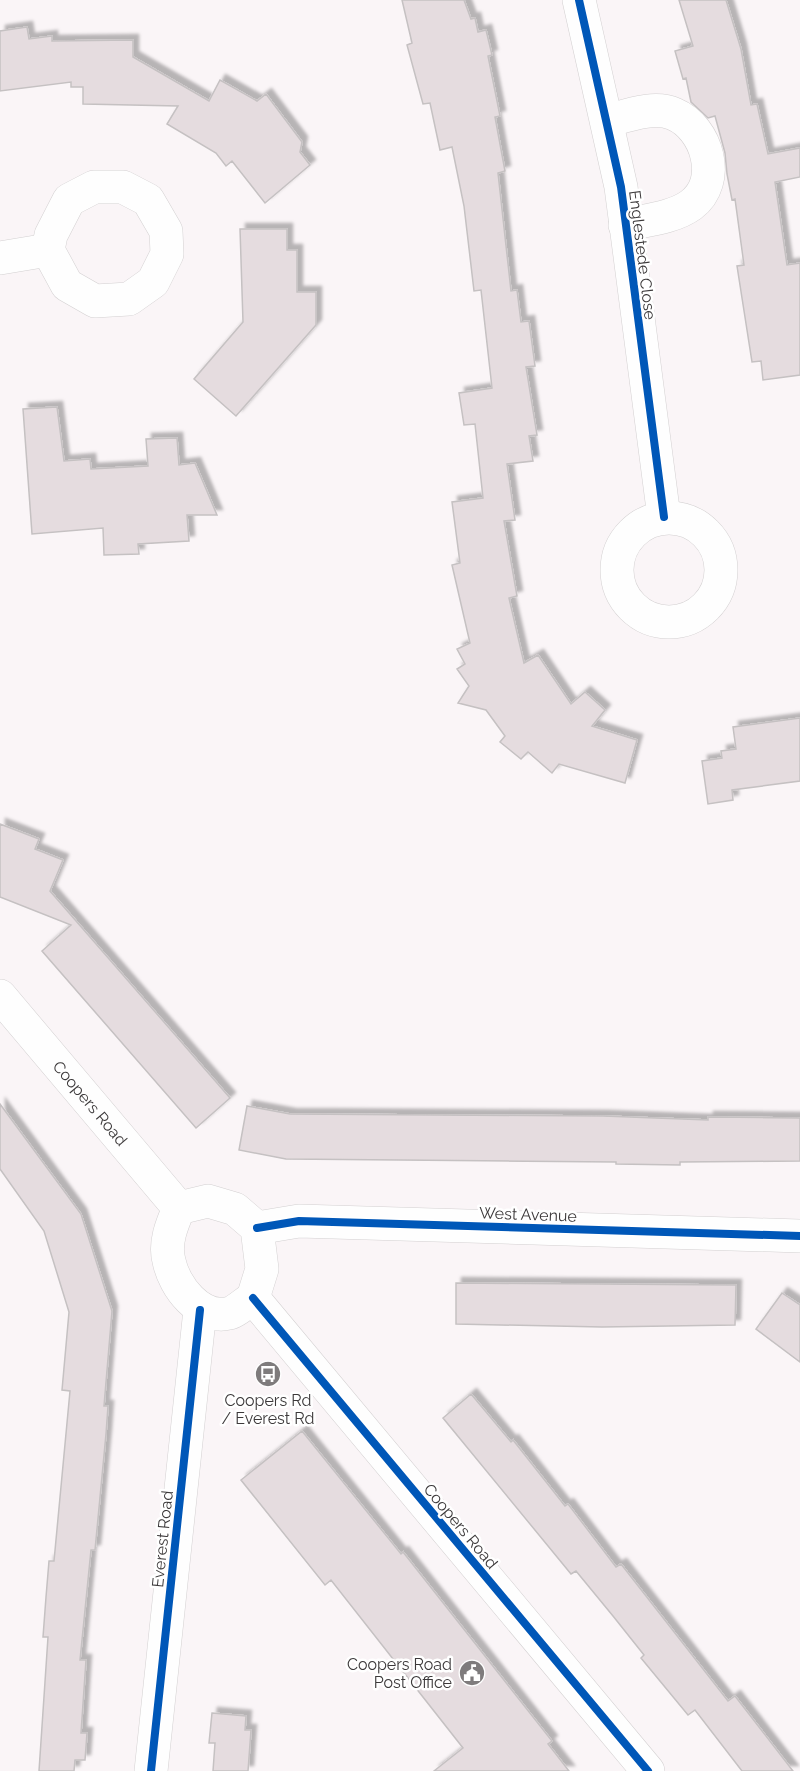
<svg xmlns="http://www.w3.org/2000/svg" width="800" height="1771" font-family="Raleway,sans-serif">
<style>
.building{fill:#e5dcdf;stroke:#c5c1c2;stroke-width:1.5;filter:url(#shadow)}
.lines{fill:none;stroke-linecap:round;stroke-linejoin:round}
.minor-casing{stroke:#d3d0d1;stroke-width:34}
.minor{stroke:#fefefe;stroke-width:33}
.cycleway-casing{stroke:#fff;stroke-width:11}
.cycleway{stroke:#0057b8;stroke-width:8}
.labels{text-anchor:middle;stroke-width:5;stroke-linejoin:round;paint-order:stroke}
.street-label{font-size:16px;fill:#3c393a;stroke:#fff}
.poi-label{font-size:16px;fill:#3c393a;stroke:#fff}
</style>
<defs>
<filter id="shadow"><feDropShadow dx="5.5" dy="-5.5" stdDeviation="1.5" flood-color="#0004"/></filter>
</defs>
<rect width="100%" height="100%" fill="#faf5f7"/>
<path class="building" d="M402 0H464L471 19 475 18 478 32 486 30 492 55 488 56 500 116 495 117 505 171 498 173 511 291 517 290 521 322 529 321 535 366 526 367 537 435 529 436 533 461 507 464 515 520 504 521 517 596 509 598 524 663 538 655 571 704 585 692 605 710 592 726 637 740 625 783 559 764 552 773 528 752 521 759 500 742 505 736 486 710 458 703 469 686 457 669 465 664 457 649 470 643 452 565 460 563 452 502 483 498 475 424 464 425 459 393 492 388 481 290 474 291 464 206 452 147 440 150 430 103 423 104 407 45 412 43Z
M679 0H726L741 49 751 105 757 104 768 154 800 148V177L775 182 787 265 800 263V375L763 380 761 361 752 362 737 266 744 265 735 199 732 200 727 174 725 153 715 116 708 118 691 102 686 78 683 79 675 51 693 46Z
M27 27 29 39 52 36V41L133 40V57L209 101 220 80 257 101 266 94 302 142 300 152 310 165 265 203 232 161 226 166 216 153 167 124 178 106 83 104V87H71V82L0 91V31Z
M240 229H287V250H297V292H316V325L236 416 194 379 243 322Z
M57 407 64 461 90 459 91 469 148 466 146 439 177 438 179 465 195 463 217 515H187L189 541 138 544 139 554 104 555 103 528 32 534 23 409Z
M800 718V781L732 790 733 800 708 804 702 761 722 758 721 751 736 749 733 727Z
M0 824 39 839 35 849 63 860 50 891 230 1098 196 1128 42 951 71 925 0 897Z
M0 1104 81 1214 112 1311 104 1406H108L106 1434 95 1550H91L80 1660H86L81 1733H87L85 1760H75L74 1771H39L48 1637H43L46 1597 49 1561H54L70 1391 62 1390 69 1312 44 1231 0 1169Z
M247 1106 290 1114 603 1116 708 1120V1117L800 1118V1161L680 1162V1165L616 1164V1162L286 1159 239 1150Z
M456 1283 736 1285 735 1325 602 1327 456 1324Z
M782 1293 800 1305V1362L756 1329Z
M471 1394 511 1442 513 1440 565 1506 568 1504 616 1567 621 1564 728 1701 735 1696 793 1771H742L695 1710 688 1715 641 1658 644 1655 613 1616 576 1571 571 1574 443 1418Z
M302 1431 401 1554 403 1552 552 1741 548 1744 569 1771H434L463 1748 331 1580 325 1585 241 1480Z
M212 1713 246 1716 245 1730H251L248 1771H213L215 1743H209Z"/>
<g class="lines">
<g class="minor-casing">
<g id="minor">
<path d="M579 0 621 187 664 517"/>
<path d="M607 121C626 116 654 105 674 114 707 128 723 181 691 205 673 218 646 220 625 225"/>
<path d="M94 187H123L148 200 166 231 167 254 153 282 129 299 95 301 67 285 48 250 51 235 69 200Z"/>
<path d="M0 258 48 250"/>
<circle cx="669" cy="570" r="52"/>
<path id="s1" d="M0 996 179 1208"/>
<path d="M208 1201 235 1209 257 1228 262 1269 253 1298C246 1302 237 1311 230 1313 200 1321 174 1286 169 1261 164 1243 172 1224 179 1208Z"/>
<path d="M257 1228 299 1221 800 1236"/>
<path d="M253 1298 648 1771"/>
<path d="M151 1771 200 1310"/>
</g>
</g>
<use href="#minor" class="minor"/>
<g class="cycleway-casing">
<path id="cycleway" d="M579 0 621 187 664 517
M257 1228 299 1221 800 1236
M253 1298 648 1771
M151 1771 200 1310"/>
</g>
<use href="#cycleway" class="cycleway"/>
</g>
<defs>
<g id="bus-disc" transform="scale(1.35)"><circle r="9.5" fill="#7e7b7c" stroke="#fff"/><path d="M-5-6H5V4H4V6H2V4H-2V6H-4V4H-5ZM-3.5-4V0h7V-4ZM-3.5 1.2v1.5H-2V1.2ZM2 1.2v1.5H3.5V1.2Z" fill="#fff"/></g>
<g id="civic-disc" transform="scale(1.35)"><circle r="9.5" fill="#7e7b7c" stroke="#fff"/><path d="M-.6-6.5H3V-4.5H.6V-3L4-1V1h2V6H-6V1h2V-1L-.6-3ZM-1.2 2.5V6h2.4V2.5Z" fill="#fff"/></g>
</defs>
<g fill-rule="evenodd">
<use href="#bus-disc" x="268" y="1374"/>
<use href="#civic-disc" x="472" y="1673"/>
</g>
<g class="labels">
<g class="street-label">
<text transform="translate(643 255) rotate(83)" y="6">Englestede Close</text>
<text dy="6" stroke="none"><textPath href="#s1" startOffset="140">Coopers Road</textPath></text>
<text transform="translate(528 1214) rotate(2)" y="6">West Avenue</text>
<text transform="translate(461 1526) rotate(50)" y="6">Coopers Road</text>
<text transform="translate(162 1539) rotate(-84)" y="6">Everest Road</text>
</g>
<g class="poi-label">
<text x="268" y="1406">Coopers Rd<tspan x="268" dy="18">/ Everest Rd</tspan></text>
<text x="452" y="1670" text-anchor="end">Coopers Road<tspan x="452" dy="18">Post Office</tspan></text>
</g>
</g>
</svg>
